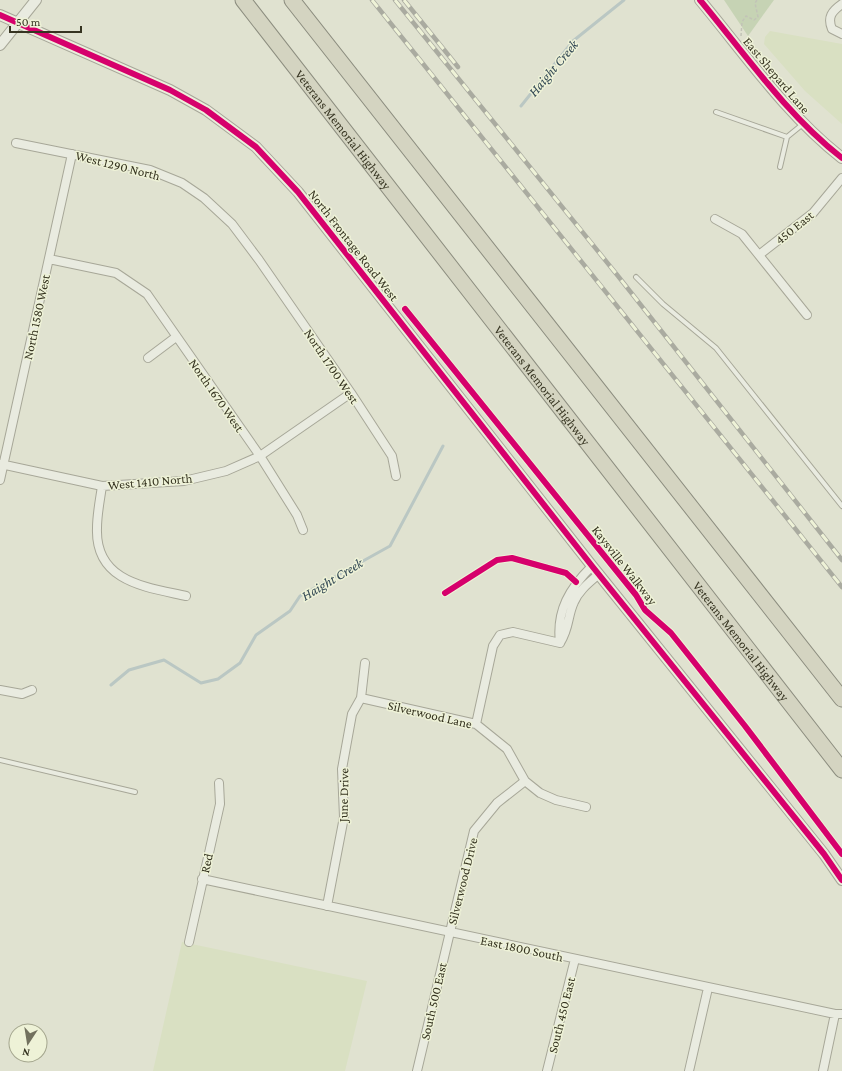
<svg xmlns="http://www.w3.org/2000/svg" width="842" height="1071" font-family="'Crimson Pro',serif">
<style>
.farmland{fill:#d9e0c2}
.green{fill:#c6d3b4}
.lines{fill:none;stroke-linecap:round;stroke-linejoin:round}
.stream{stroke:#bac7c3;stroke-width:3}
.service-casing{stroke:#a7a798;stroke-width:6}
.minor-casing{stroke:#a7a798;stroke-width:10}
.tertiary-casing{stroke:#a7a798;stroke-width:12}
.motorway-casing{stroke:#8c8d7f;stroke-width:17}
.path{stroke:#c2c3b7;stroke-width:1.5;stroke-dasharray:3 2;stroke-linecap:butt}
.service{stroke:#e9ebe0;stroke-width:4}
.minor{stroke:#e9ebe0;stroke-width:8}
.tertiary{stroke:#e9ebe0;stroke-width:10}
.motorway{stroke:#d4d4c1;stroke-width:15}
.rail-casing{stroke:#aaaba0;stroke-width:4.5}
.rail{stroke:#eef2d7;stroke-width:3;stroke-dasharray:9;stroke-linecap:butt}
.cycleway-casing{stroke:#eef2d7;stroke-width:8}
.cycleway{stroke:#d6006c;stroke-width:6}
.labels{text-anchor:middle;stroke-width:3;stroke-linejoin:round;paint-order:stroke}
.street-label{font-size:13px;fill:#363421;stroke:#eef2d7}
.water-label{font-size:14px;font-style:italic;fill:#324854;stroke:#eef2d7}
</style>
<rect width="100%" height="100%" fill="#e0e2d0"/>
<path class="farmland" d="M770 31 842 44V124L805 91 764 44 765 37Z
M182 942 367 981 345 1071H153Z"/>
<path class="green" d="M724 0H774L748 36Z"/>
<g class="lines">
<path class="stream" d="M521 106 573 41 624 0
M111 685 129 670 164 660 201 683 218 679 240 663 256 635 290 611 300 596 390 546 443 446"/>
<g class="service-casing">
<path id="service" d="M716 112 787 137
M780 167 787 137 803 124
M636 277 663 304 716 348 842 506
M0 760 135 792"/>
</g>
<g class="minor-casing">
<path id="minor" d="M842 4C832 11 827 17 832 29L842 34
M16 143 150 170 182 183 204 198 232 224 259 260 351 393 392 456 396 476
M715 219 742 234 807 315
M759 255 813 213 842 178
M49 259 116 273 147 294 260 456 297 515 303 530
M148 358 176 337
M0 464 102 486 184 481 226 471 260 456 351 393
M0 480 72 154
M102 486C100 500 97 514 97 528 95 582 146 587 186 596
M560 643C556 610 570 588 592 566
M560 643C570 627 567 617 574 602 579 590 590 582 599 574
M0 690 22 694 32 690
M361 698 476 724 507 749 525 781 540 793 556 800 586 807
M476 724 493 646 500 635 513 632 560 643
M202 879 835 1014H842
M327 906 344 817 342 769 352 714 361 698 365 663
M189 942 220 804 219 783
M417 1071 474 831 497 803 525 781
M547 1071 575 959
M689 1071 708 988
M823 1071 835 1014"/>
</g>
<g class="tertiary-casing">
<path id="tertiary" d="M700 0C745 54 786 114 842 158
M0 15 170 90 206 110 256 147 298 192 592 566 824 854 842 880
M0 45 36 0"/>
</g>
<g class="motorway-casing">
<g id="motorway">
<path id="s1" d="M243 0 842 770"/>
<path d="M292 0 842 699"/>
</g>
</g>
<path class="path" d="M741 36 742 22 746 16 754 20 758 17 755 3 757 0"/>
<use href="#service" class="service"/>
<use href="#minor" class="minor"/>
<use href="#tertiary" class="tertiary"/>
<use href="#motorway" class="motorway"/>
<g class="rail-casing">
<path id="rail" d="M372 0 842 587
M395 0 618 276 842 560
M404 0 458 67"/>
</g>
<use href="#rail" class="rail"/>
<g class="cycleway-casing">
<path id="cycleway" d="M700 0C745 54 786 114 842 158
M0 15 170 90 206 110 256 147 298 192 592 566 824 854 842 880
M405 309 636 595 645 610 671 633 745 726 842 854
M445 593 497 560 512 558 566 573 576 582"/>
</g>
<use href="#cycleway" class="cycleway"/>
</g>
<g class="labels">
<g class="street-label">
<text transform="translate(777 75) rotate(50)" y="5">East Shepard Lane</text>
<text dy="5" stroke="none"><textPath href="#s1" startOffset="164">Veterans Memorial Highway</textPath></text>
<text transform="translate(118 165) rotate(14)" y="5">West 1290 North</text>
<text transform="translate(794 227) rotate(-39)" y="5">450 East</text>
<text transform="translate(354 245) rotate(52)" y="5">North Frontage Road West</text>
<text transform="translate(36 317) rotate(-78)" y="5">North 1580 West</text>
<text transform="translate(332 366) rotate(56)" y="5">North 1700 West</text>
<text dy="5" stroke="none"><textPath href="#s1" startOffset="488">Veterans Memorial Highway</textPath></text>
<text transform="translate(217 395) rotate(55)" y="5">North 1670 West</text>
<text transform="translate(150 481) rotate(-5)" y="5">West 1410 North</text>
<text transform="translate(625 565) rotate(52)" y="5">Kaysville Walkway</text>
<text dy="5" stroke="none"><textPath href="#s1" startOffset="812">Veterans Memorial Highway</textPath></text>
<text transform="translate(430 714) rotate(13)" y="5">Silverwood Lane</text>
<text transform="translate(343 795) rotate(-89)" y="5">June Drive</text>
<text transform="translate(206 863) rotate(-77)" y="5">Red</text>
<text transform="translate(462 881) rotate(-76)" y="5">Silverwood Drive</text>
<text transform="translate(522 948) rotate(12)" y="5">East 1800 South</text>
<text transform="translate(433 1001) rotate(-77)" y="5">South 500 East</text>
<text transform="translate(561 1015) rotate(-76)" y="5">South 450 East</text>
</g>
<g class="water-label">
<text transform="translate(553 68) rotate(-50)" y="5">Haight Creek</text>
<text transform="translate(332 579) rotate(-31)" y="5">Haight Creek</text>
</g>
</g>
<g transform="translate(28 1043) rotate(192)"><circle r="19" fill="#eef2d7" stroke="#a4a68e"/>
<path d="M0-3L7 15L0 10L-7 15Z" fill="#72715e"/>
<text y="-6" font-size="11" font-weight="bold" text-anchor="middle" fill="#363421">N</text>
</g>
<path d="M10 26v6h71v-6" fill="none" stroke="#363421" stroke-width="2"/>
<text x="16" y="26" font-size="12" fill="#363421" stroke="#eef2d7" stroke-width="3" paint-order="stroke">50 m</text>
</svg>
